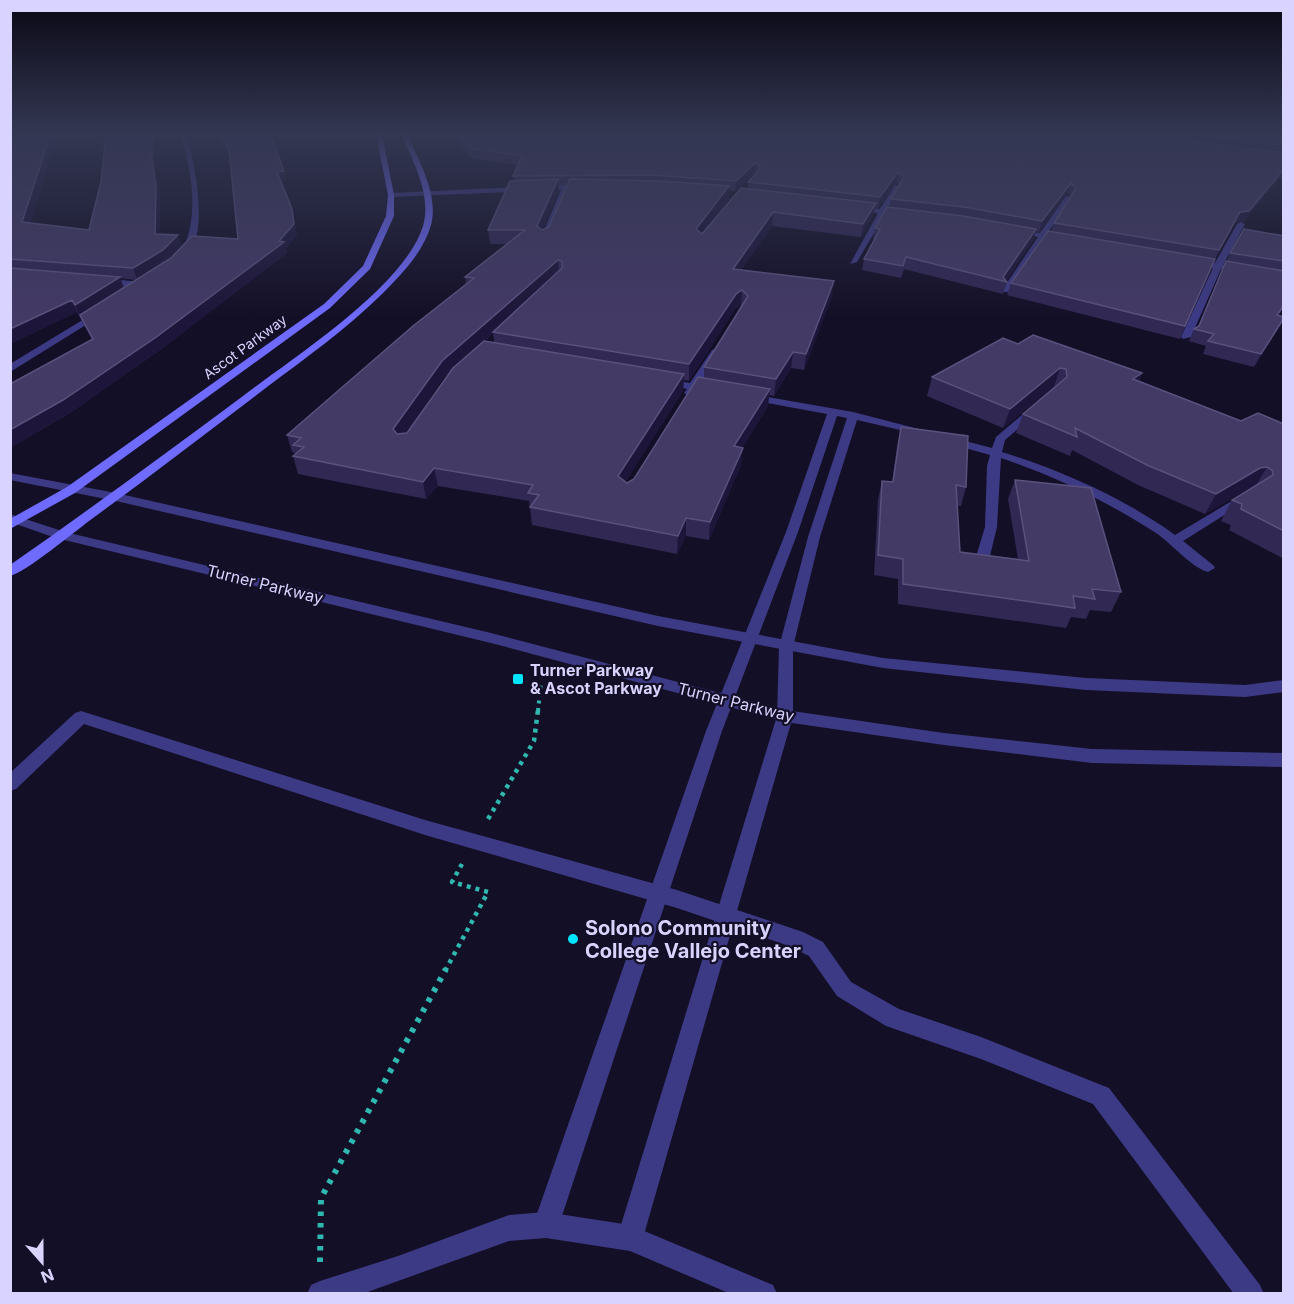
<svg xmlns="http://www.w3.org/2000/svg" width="1294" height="1304" font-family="Inter,sans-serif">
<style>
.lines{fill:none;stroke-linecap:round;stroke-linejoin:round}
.path-far2{stroke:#2fb8b0;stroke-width:4;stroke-dasharray:3 4.5;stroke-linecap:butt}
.path-far1{stroke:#2fb8b0;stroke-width:4.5;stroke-dasharray:4 5;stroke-linecap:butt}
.path{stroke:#2fb8b0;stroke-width:6;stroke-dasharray:4.5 7;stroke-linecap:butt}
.service{fill:#3d3a85;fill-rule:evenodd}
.minor{fill:#3d3a85;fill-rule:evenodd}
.tertiary{fill:#3d3a85;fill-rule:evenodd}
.secondary{fill:#6f6bff;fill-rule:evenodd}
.wall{fill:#312854;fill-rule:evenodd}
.shaded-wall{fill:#1d163a}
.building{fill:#433a66;stroke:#5a527e;stroke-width:1.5}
.poi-dot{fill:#00e5ff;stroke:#130f26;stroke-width:2}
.labels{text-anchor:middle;stroke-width:4.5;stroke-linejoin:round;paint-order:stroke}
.far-street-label{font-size:14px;fill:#d9d4ff;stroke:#130f26}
.street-label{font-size:16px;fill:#d9d4ff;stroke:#130f26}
.poi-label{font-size:16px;font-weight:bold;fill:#d9d4ff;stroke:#130f26;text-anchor:start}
.near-poi-label{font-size:20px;font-weight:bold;fill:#d9d4ff;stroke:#130f26;text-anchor:start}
</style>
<rect width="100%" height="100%" fill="#130f26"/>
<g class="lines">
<path class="path-far2" d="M538 711 541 682"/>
<path class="path-far1" d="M488 819 534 741 538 710
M445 971 488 892 452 882 462 864"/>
<path class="path" d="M320 1262 321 1198 446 969"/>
<path class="service" d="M81 711 425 820 677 890 803 932 823 942 851 982 899 1009 981 1037 1109 1088 1260 1285 1264 1294H1234L1093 1104 981 1059 886 1026 837 996 809 956 789 946 677 908 425 835 84 724 16 789 10 791V773L75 713Z
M546 1212 630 1225 773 1285 777 1294H731L630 1251 546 1238 509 1241 362 1294H307L311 1285 320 1281 398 1256 509 1215Z"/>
<path class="minor" d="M180 134H186C194 158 211 239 185 254L181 252C200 219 192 169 180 134Z
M566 185 589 187 568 190 548 240 544 242 540 240 561 190 391 197 388 195 391 193Z
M895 185 900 186 887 210 909 214 905 216 885 214 857 262 850 264 878 213 851 208 855 206 880 209Z
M1066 196 1071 197 1047 234 1069 239 1065 241 1045 238 1009 292H1003L1002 290 1038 237 1011 231 1015 229 1040 233Z
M1241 222 1245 224 1223 265 1284 276V281L1221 269 1191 337 1183 339 1181 337 1213 268 1188 261 1192 259 1215 263 1237 224Z
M101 278 140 282 144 285 140 288 98 283 97 281Z
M99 310 104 313 102 315 10 372V364Z
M715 349 720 352 699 385 716 388V392L696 390 689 396 684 393 687 389 660 382 665 379 690 383 712 350Z
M750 394 853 412 992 448 996 437 1030 408H1038V412L1005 440 1002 452C1063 471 1124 498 1175 535L1240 496H1248L1250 499 1183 541 1213 565 1215 568 1208 572C1192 568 1171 543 1156 533 1108 502 1055 476 1001 458L997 527 989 560 982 564 975 560 985 527 987 466 990 455 909 432 857 420 820 537 793 647V716L643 1238 639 1247 630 1251 621 1247 617 1238 777 716 779 647 808 537 847 418 837 416 798 532 722 731 559 1225 555 1234 546 1238 537 1234 533 1225 706 731 786 532 827 414 746 399 745 397Z"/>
<path class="tertiary" d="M10 473 116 493 658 616 883 658 1086 678 1245 685 1284 680V692L1245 697 1086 690 883 668 658 626 116 501 10 480Z
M10 514 65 532 491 633 785 710 944 733 1092 749 1284 753V767L1092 763 944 745 785 722 491 643 56 538 10 522Z"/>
<path class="secondary" d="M376 134H382L394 195V216L370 269 330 308 75 493 10 529V519L67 487 324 304 363 266 386 216 388 195Z
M401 134H407C419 161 439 195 431 225 423 253 400 276 381 295 346 329 306 358 267 387 208 432 149 477 89 521 73 533 26 572 10 576V565C89 510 166 453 243 396 294 357 404 287 423 226 432 195 413 161 401 134Z"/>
</g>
<path class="wall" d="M10 134 155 143V170L160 197 159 234 182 246 168 260 238 239 229 155 225 146 221 134 284 171 286 181H281L292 209 297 235 286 248 287 253 160 350 70 413 10 448V384L92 340 77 312 10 344ZM105 143 101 182 89 230 30 223 53 148ZM120 278 136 280 124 287Z
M449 134H1284V179L1280 178 1244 221 1235 223 1214 261 1180 339 1007 295 1011 283 1051 231 1054 223 1071 196 1068 193 1039 232 1036 231 1033 240 1006 281 1007 282 1003 294 904 269 901 278 862 270 864 259 875 239H873L875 228 890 207 891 199 900 185 897 182 878 208 875 207 873 216 861 237 772 226 741 270 832 296 804 370 791 368 774 396 769 395 768 406 742 448 741 465 709 540 686 536 677 554 532 525 529 501 438 486 426 499 298 474 293 456 295 454V453L292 452 287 435 466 284 465 277 507 244H490L488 230 514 181 513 176 518 165 471 158ZM755 172 756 173 748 182V188L702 234 729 199V190L735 191ZM558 185H567L549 227 542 230 559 191ZM741 305 742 306 704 367V378L634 479 627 483 625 482 683 391 684 380 689 381 735 309ZM493 333 494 342 485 341ZM451 372 407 433H406L444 377Z
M1284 236V307L1278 316 1284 318 1278 329 1254 367 1203 354 1206 346 1189 341 1194 329 1198 326 1230 253Z
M1018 344 1142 373 1139 381 1241 421 1284 424V559L1229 530 1231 525 1221 521 1232 500 1252 488H1249L1205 514 1138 485 1072 450 1070 456 1016 433 1023 414 1054 387 1003 428 927 396 932 377Z
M901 427 966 487 961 506H957L960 552 1018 559 1008 499 1015 480 1121 592 1111 612 1090 610 1086 619 1071 617 1066 628 898 604V579L874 575 878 500 882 481 892 482 897 446Z"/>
<path class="shaded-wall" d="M96 134H106L109 142 53 148 27 232 22 222 49 139Z
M152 134 155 143V170L160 197 159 245 155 234 152 161Z
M756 162 755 172 735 191 736 181Z
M1284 169 1280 178 1244 221 1235 223 1214 262 1219 250 1240 212Z
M284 171 286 181H280L277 172Z
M898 172 897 182 878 208 880 197Z
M558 179 559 191 538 239 537 226Z
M1071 183 1068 193 1039 232 1042 221Z
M729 186V199L695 243 696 229Z
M876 203 873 216 861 237 863 224Z
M292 209 297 235 286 248 287 253 160 350 70 413 10 448V430L279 241Z
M773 212 772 226 732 283 733 269Z
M1036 229 1033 240 1005 282 1003 277Z
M178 235 182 246 167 261 137 280 133 268Z
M558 260 559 274 493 332V333L444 377 397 446 393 429 442 361Z
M120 277 124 289 80 317 75 305Z
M834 281 832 296 804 370 806 354Z
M742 290 741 305 735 309 689 381V364L736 294Z
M72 300 77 312 10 344V329Z
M1284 318 1278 329 1254 367 1261 354Z
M793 352 791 368 774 396 776 379Z
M1060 368 1054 387 1003 428 1010 409Z
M1142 373 1134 392 1133 379Z
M684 374 683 391 618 494V476Z
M770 389 768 406 732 464 734 446Z
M743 448 741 465 709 540 710 522Z
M1267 467 1255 487 1249 488 1205 514 1216 494 1260 468Z
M434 468 438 486 426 499 423 482Z
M686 518V536L677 554 678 536Z"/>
<path class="building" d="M10 134H96L49 139 22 222 89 230 101 182 106 134H152V161L156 187 155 234 178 235 163 250 133 268 10 259Z
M221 134H268L272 138 284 171 277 172 292 209 294 224 279 241 284 242 155 338 63 400 10 430V384L93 339 80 315 171 258 192 236 238 239 229 149 222 138Z
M456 134H1131L1284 153V169L1249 211 1240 212 1219 250 1054 223 1076 188 1071 183 1042 221 964 207 891 199 904 177 898 172 880 197 748 182 761 168 756 162 736 181 650 175 513 176 522 156 470 148Z
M1185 134H1284V145Z
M558 179 537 226 542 230 549 227 570 179 660 181 729 186 696 229 702 234 741 188 876 203 863 224 773 212 733 269 834 281 806 354 793 352 776 379 704 367 748 296 742 290 736 294 689 364 493 332 562 268V261L558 260 442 361 393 429 397 434 407 433 453 368 484 341 684 374 618 476 627 483 634 479 698 377 770 389 734 446 743 448 710 522 686 518 678 536 530 507 539 495 528 493 533 485 434 468 423 482 293 456 304 447 293 445 301 438 287 435 413 326 474 278 465 277 525 230H488L510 181Z
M887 207 963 216 1036 229 1003 277 1007 282 906 257 903 266 864 259 880 229 875 228Z
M1244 229 1284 236V261L1230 253Z
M1048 231 1215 259 1185 326 1011 283Z
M1226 261 1284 271V305L1277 315 1284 317V318L1261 354 1208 341 1214 334 1194 329 1199 326Z
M10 268 120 277 75 305 72 300 10 329Z
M1033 335 1142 373 1133 379 1241 421 1258 413 1284 424V531L1241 509 1242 504 1232 500 1273 475V471L1267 467 1260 468 1216 494 1147 465 1075 428 1077 437 1023 414 1067 377 1066 369 1060 368 1010 409 932 377 1003 338 1018 344Z
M901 427 968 436 966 487 956 485 960 552 1029 561 1015 480 1091 488 1121 592 1092 589 1095 599 1073 596 1075 608 903 584V559L878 555 882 481 893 482Z"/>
<linearGradient id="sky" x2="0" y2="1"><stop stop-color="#0a0815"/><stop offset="0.42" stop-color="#333752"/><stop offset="1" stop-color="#333752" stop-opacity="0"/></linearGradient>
<rect width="1294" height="317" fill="url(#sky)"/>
<g class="poi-dot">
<rect x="512" y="673" width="12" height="12" rx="3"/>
<circle cx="573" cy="939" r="6"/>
</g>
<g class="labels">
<g class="far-street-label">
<text transform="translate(245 347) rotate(-36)" y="5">Ascot Parkway</text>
</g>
<g class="street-label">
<text transform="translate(265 584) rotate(14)" y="6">Turner Parkway</text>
<text transform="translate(736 702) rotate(14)" y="6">Turner Parkway</text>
</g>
<g class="poi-label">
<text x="530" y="676">Turner Parkway<tspan x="530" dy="18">&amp; Ascot Parkway</tspan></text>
</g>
<g class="near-poi-label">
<text x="585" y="935">Solono Community<tspan x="585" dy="23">College Vallejo Center</tspan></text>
</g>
</g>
<rect width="1294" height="1304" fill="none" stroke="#d9d4ff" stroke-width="24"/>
<g transform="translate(42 1262) rotate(159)" stroke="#130f26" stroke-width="4.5" paint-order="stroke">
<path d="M0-4.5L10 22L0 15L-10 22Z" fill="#d9d4ff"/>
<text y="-9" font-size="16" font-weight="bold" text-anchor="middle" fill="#d9d4ff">N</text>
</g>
</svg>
